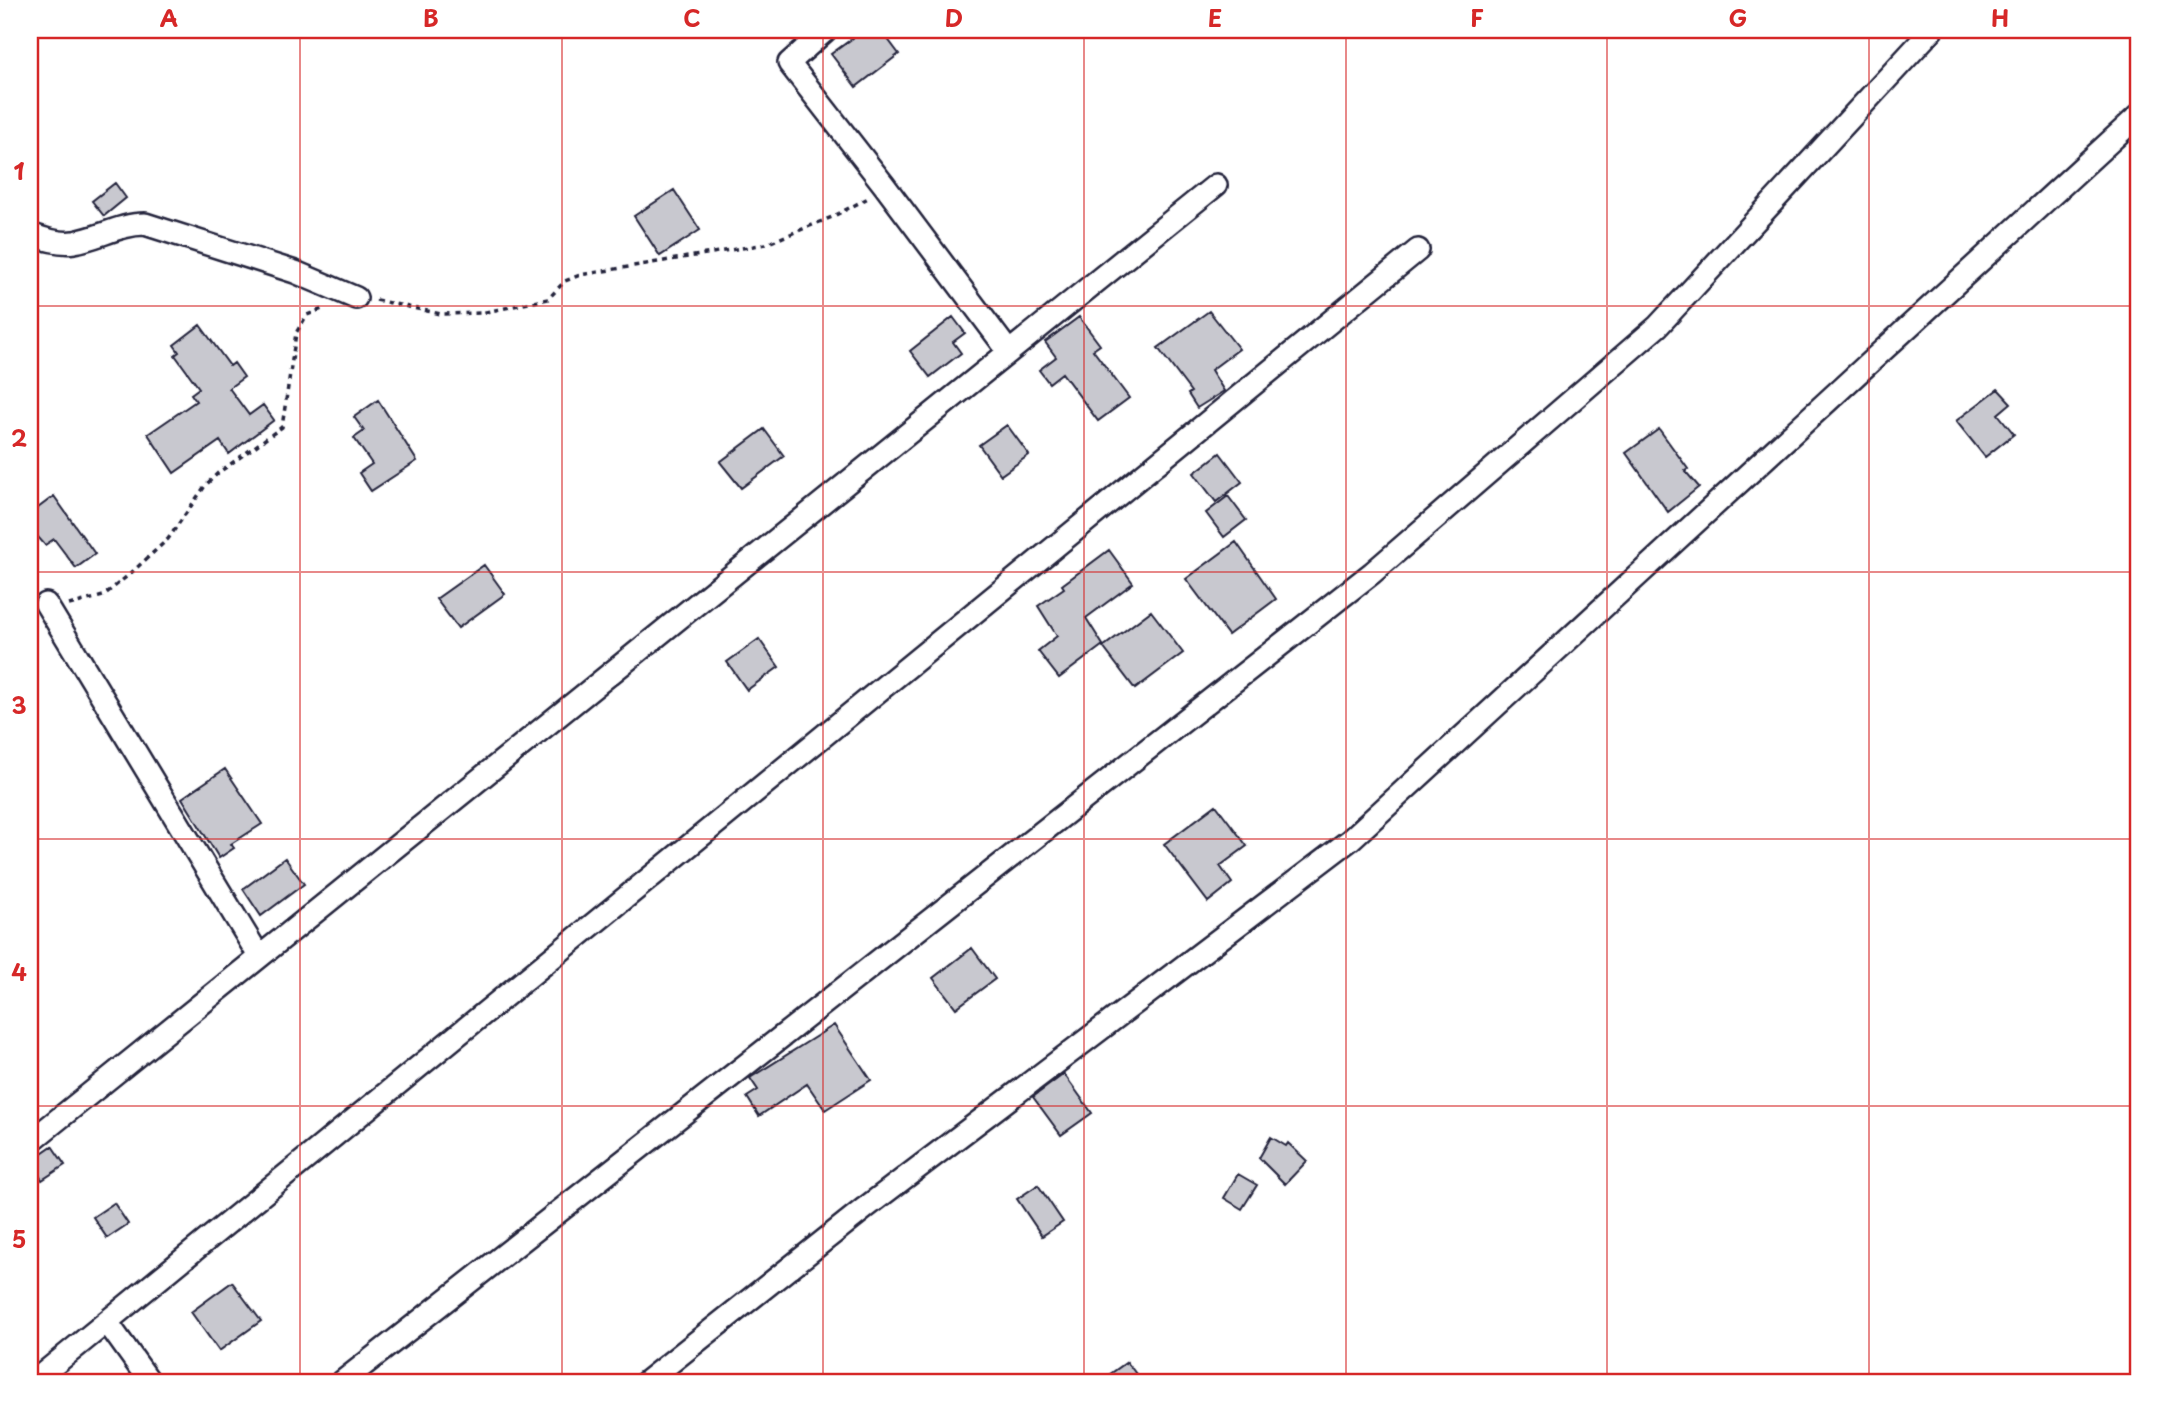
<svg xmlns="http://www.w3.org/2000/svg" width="2169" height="1412" font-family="'Playpen Sans',sans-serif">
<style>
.building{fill:#c8c8cf;stroke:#22223b;stroke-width:2}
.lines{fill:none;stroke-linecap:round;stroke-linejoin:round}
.street-casing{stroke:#22223b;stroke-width:26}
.path{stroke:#22223b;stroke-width:3.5;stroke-dasharray:5 5;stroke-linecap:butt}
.street{stroke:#fff;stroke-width:21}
.grid{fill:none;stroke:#d62828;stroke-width:2;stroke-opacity:0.55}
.neatline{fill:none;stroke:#d62828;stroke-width:2.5}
.grid-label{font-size:23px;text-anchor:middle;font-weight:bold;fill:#d62828}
</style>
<rect width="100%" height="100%" fill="#fff"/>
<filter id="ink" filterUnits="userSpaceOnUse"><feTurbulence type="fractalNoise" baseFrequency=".0143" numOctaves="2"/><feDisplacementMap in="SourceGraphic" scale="14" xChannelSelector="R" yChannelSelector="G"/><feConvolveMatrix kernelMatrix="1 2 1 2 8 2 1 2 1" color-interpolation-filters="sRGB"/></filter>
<g filter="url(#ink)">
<path class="building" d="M864 30H881L899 54 856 87 831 54Z
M115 183 126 198 104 216 92 201Z
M674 190 700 230 660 256 634 216Z
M1209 311 1239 349 1211 370 1224 391 1197 408 1188 394 1191 392 1158 348Z
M953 317 965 333 953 342 961 353 930 377 910 351Z
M1079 317 1100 345 1093 350 1129 398 1098 421 1062 373 1049 383 1039 370 1056 357 1045 342Z
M200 325 230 366 234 363 244 377 229 388 249 415 263 405 274 420 229 454 220 441 174 473 148 434 196 401 191 394 199 388 175 355 179 352 174 345Z
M1998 389 2011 403 1998 414 2014 434 1985 457 1956 421Z
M378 400 417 461 371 491 359 473 372 464 354 438 364 431 354 417Z
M1007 425 1029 455 1001 475 979 445Z
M764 429 784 456 741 488 720 462Z
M1659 429 1688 469 1685 471 1699 487 1668 512 1626 453Z
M1220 453 1242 482 1216 502 1194 473Z
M54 496 95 554 76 568 54 539 45 545 38 537 30 542V514Z
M1228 496 1246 520 1224 537 1206 513Z
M1236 542 1276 599 1228 635 1186 579Z
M1109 550 1133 583 1086 618 1103 645 1059 678 1038 651 1057 636 1038 606 1064 588 1062 585Z
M484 565 505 594 458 628 436 599Z
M1151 611 1183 653 1135 689 1103 647Z
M759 639 779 667 747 690 727 662Z
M225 769 262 824 231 844 234 848 219 858 182 798Z
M1216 805 1247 846 1220 866 1232 883 1208 902 1164 844Z
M285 858 304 884 261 916 243 889Z
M972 948 995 979 956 1008 933 978Z
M834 1025 871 1080 825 1110 807 1084 759 1116 747 1097 758 1090 750 1078Z
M1064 1074 1092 1113 1061 1135 1033 1097Z
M1271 1137 1286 1146 1288 1143 1307 1161 1285 1184 1259 1158Z
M52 1146 65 1165 42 1180 30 1161Z
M1238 1174 1257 1185 1242 1209 1224 1198Z
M1038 1185 1063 1222 1042 1236 1017 1199Z
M114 1203 128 1224 107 1238 93 1217Z
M232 1282 261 1321 219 1351 191 1312Z
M1127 1362 1142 1382H1099Z"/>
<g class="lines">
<g class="street-casing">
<path id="street" d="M826 30 789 63 884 185 1009 352
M30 234C44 239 59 244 74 242 99 238 120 224 145 224L295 272 356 298
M46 604 259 956
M30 1142 1216 185
M107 1322 150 1382
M33 1382 1418 250
M342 1382 1372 573 1658 326 1932 30
M646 1382 865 1208 1350 840 2139 115"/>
</g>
<path class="path" d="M376 300 441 314 481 313 548 299 565 281 580 275 766 244 832 217 868 198
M69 605 103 596 131 573 168 539 205 486 218 473 282 427 296 333 307 315 325 308"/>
<use href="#street" class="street"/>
</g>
</g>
<path class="grid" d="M300 30V1382M562 30V1382M823 30V1382M1084 30V1382M1346 30V1382M1607 30V1382M1869 30V1382M30 306H2139M30 572H2139M30 839H2139M30 1106H2139"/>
<rect width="2169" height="1412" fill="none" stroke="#fff" stroke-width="77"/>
<rect x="38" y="38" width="2092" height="1336" class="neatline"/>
<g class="grid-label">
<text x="169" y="27">A</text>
<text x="431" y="27">B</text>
<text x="692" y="27">C</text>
<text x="954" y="27">D</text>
<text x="1215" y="27">E</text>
<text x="1477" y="27">F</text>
<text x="1738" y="27">G</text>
<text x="2000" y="27">H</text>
<text x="19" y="180">1</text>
<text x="19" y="447">2</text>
<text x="19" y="714">3</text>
<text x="19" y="981">4</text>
<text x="19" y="1248">5</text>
</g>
</svg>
